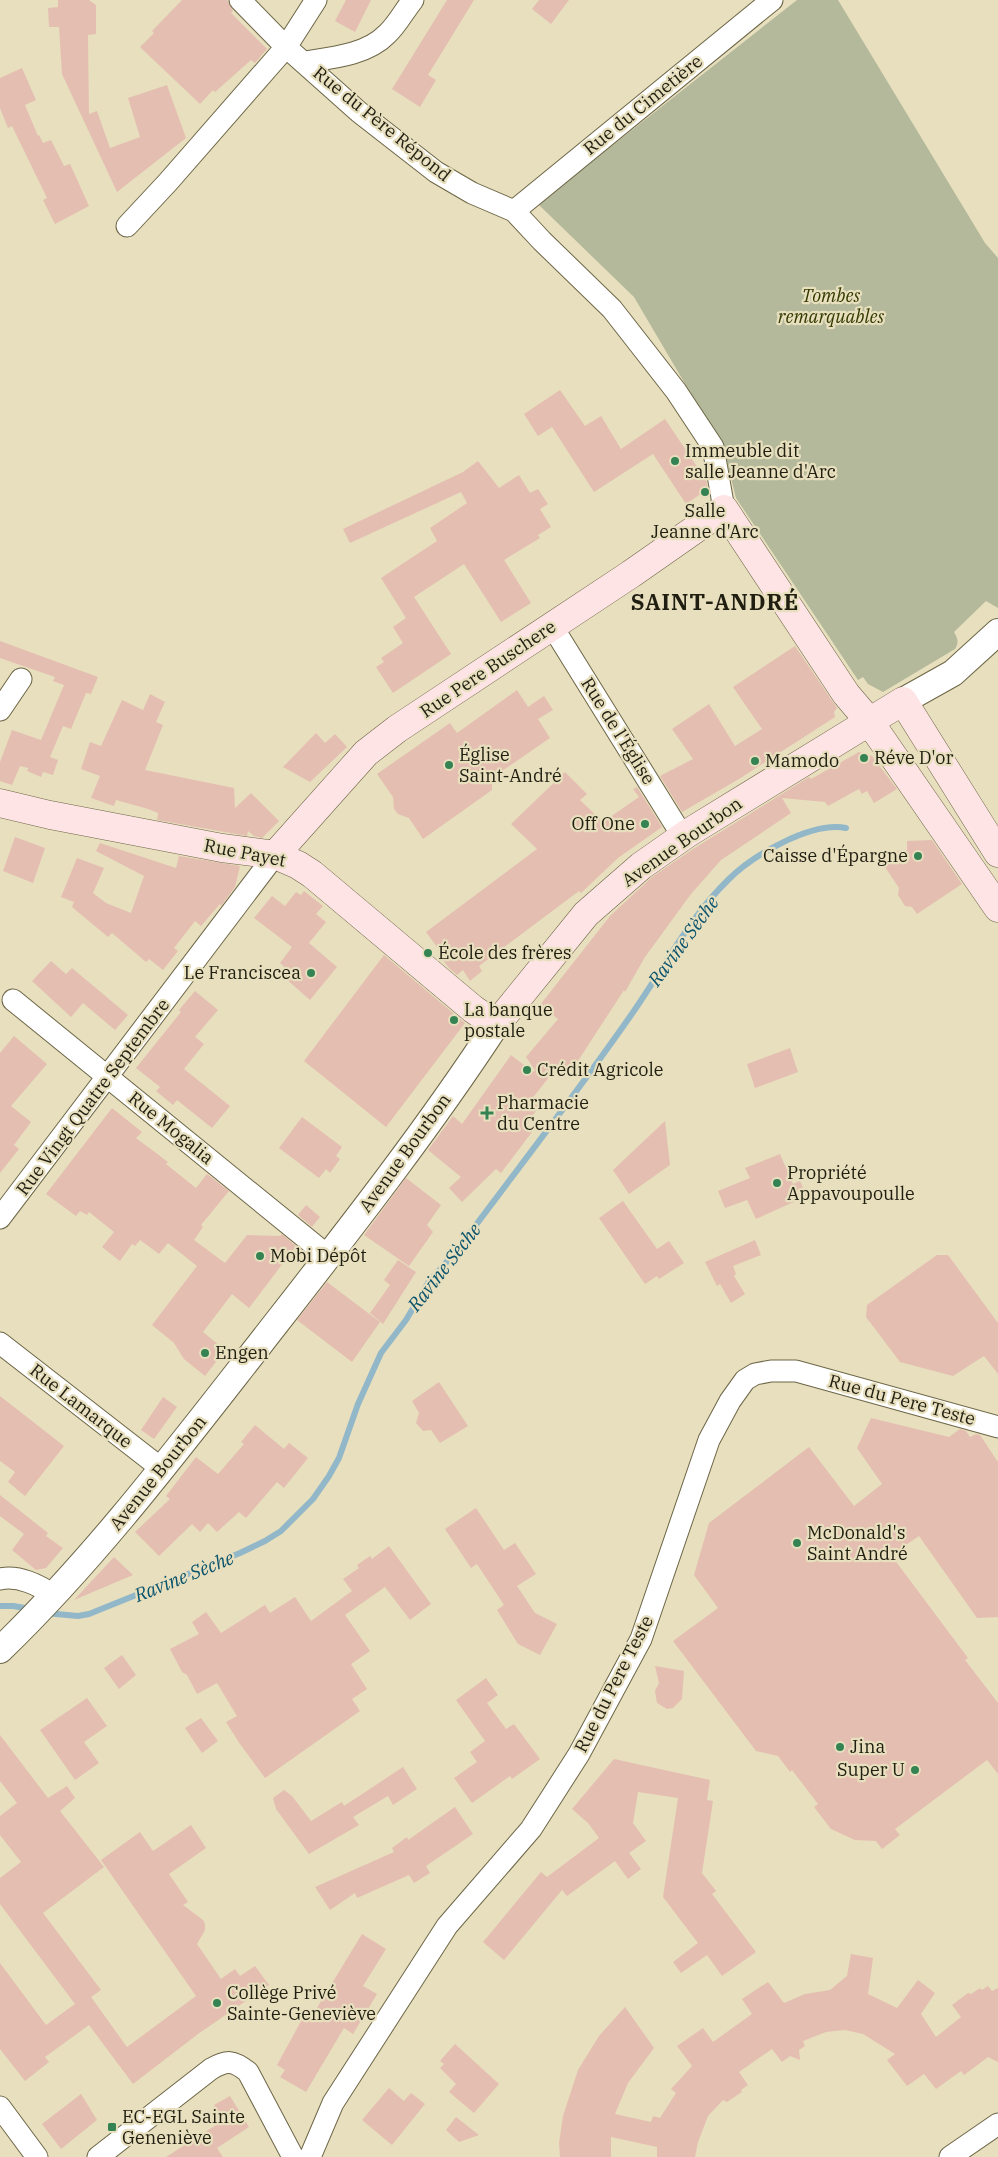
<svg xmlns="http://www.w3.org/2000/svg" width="998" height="2157" font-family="'IBM Plex Serif',serif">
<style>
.green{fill:#b3b99a}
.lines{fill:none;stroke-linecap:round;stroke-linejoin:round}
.stream{stroke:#91b7c9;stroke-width:6}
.building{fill:#e5beb2}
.minor-casing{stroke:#6d6647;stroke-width:23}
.tertiary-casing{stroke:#6d6647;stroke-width:28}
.secondary-casing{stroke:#6d6647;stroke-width:29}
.minor{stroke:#fff;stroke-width:21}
.tertiary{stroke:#fff;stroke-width:26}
.secondary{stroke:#fee4e5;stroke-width:28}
.poi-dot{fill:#358252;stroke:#e7dfbd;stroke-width:2}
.labels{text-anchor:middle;stroke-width:4.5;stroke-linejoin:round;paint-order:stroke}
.street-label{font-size:18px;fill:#201e11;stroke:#e7dfbd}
.park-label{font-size:18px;font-style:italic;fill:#343b00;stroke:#e7dfbd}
.poi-label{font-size:18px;fill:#201e11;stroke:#e7dfbd;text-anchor:start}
.water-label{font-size:19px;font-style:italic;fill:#0a536d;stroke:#e7dfbd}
.district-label{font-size:22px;font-weight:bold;letter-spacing:1px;fill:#201e11;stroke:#e7dfbd}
</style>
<rect width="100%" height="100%" fill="#e7dfbd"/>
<path class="green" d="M797 0H838L985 243 998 258V608L986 601 954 632C958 639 959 642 955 649L883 692 868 684 863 677 858 680 736 498 724 450 634 297 538 204Z"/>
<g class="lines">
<path class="stream" d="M0 1606H13L31 1609
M45 1613 78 1616 89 1614 240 1553 265 1541 281 1531 313 1499 329 1476 339 1458 358 1404 381 1353 406 1320 428 1283 458 1249C515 1172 574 1097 629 1018 662 972 687 920 728 880 752 856 811 821 846 828"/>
</g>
<path class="building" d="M58 0H89L96 5V34L88 35 89 114 97 111 110 148 140 137 128 98 167 85 186 138 117 192 62 74 59 27H49L48 8 58 7Z
M182 0H227L233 11 231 13 267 49 255 63 251 60 215 92 213 90 200 104 140 47 154 33 152 31Z
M346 0H371L355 32 335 21Z
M447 0H474L428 75 436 80 420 107 392 89Z
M539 0H569L551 24 532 9Z
M22 68 36 100 25 105 38 136 39 135 43 143 51 140 64 166 70 164 89 206 55 224 43 200 47 198 12 126 8 128 0 108V78Z
M560 390 585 426 601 416 621 449 665 419 706 480 708 489 686 504 653 454 594 492 552 427 538 436 524 414Z
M478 461 499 488 519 475 530 493 538 489 548 504 540 509 551 527 538 535 540 538 504 560 531 603 501 622 464 564 414 597 451 654 393 693 376 667 384 662 381 658 403 643 393 627 406 618 381 578 437 541 430 528 467 503 461 492 350 543 343 529 463 472Z
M0 641 98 677 91 694 86 693 71 729 63 726 50 757 58 760 53 775 43 772 41 777 27 771 29 767 28 768 20 766 12 785 0 781V762L12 730 41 740 64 685 53 681 55 677 0 658Z
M795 646 837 708 834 712 835 717 739 779 682 812 660 776 693 759 672 729 709 704 735 746 762 729 733 687Z
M517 690 528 707 544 696 553 710 538 719 550 738 489 780 492 784V790L423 839 409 818 398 814 394 809 393 797 377 774 450 723 457 733Z
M150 694 165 702 156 722 163 725 145 770 234 788 235 808 251 793 279 821 262 838 254 836 248 831 247 836 157 820 158 813 148 809 116 800 114 806 91 798 100 776 81 769 90 742 101 746 122 700 143 710Z
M316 733 325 743 335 734 347 747 310 782 283 767Z
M859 752 872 756 897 789 874 803 867 791 862 794 859 789 828 806 825 802 782 798 791 813 721 860 691 894 645 957 625 992 624 990 574 1067 572 1065 565 1074 557 1067 531 1100 539 1107 525 1126 532 1132 501 1173 496 1169 462 1202 449 1188 461 1177 428 1150 453 1116 462 1124 511 1055 533 1072 535 1070 526 1057 558 1019 540 1005 610 916 652 877 693 849 809 777 811 779Z
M565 772 587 794 580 800 603 822 639 797 633 789 637 787 662 827 618 858 581 893 579 891 479 966 482 971 470 981 463 970 457 975 449 968 442 959 445 958 426 932 537 849 511 824Z
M15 837 45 848 33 883 3 871Z
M932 840 962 884 917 914 912 907 905 906 898 895 899 888 881 861 896 851 907 850V841Z
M100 843 176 868 179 856 240 866 235 887 221 906 220 904 201 926 195 921 174 948 178 951 163 970 149 959 146 962 112 933 108 937 72 907 74 902 61 897 77 858 104 868 93 893 106 903 131 913 144 876 96 851Z
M304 891 323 906 316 914 326 922 309 943 337 967 310 1000 285 978 290 972 280 963 292 947 254 918 272 896 285 906 296 892 301 895Z
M384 955 465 1023 386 1127 304 1061Z
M51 961 66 974 72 968 128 1015 115 1030 83 1003 71 1017 32 981Z
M195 991 218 1010 195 1037 204 1044 184 1069 230 1106 212 1128 177 1100 173 1105 156 1091 160 1087 136 1068 181 1012 179 1010Z
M14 1036 47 1064 11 1106 31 1122 14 1145 19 1149 0 1173V1053Z
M790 1048 798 1072 755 1088 747 1064Z
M112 1108 142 1132 136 1138 168 1162 166 1164 196 1188 207 1174 229 1191 201 1225 203 1227 194 1240 225 1263 247 1235 280 1236 282 1234 296 1246 249 1308 232 1294 203 1332 225 1350 205 1376 184 1359 174 1343 152 1325 197 1266 168 1243 159 1254 140 1240 135 1246 132 1244 120 1261 102 1247 114 1232 89 1212 87 1215 80 1211 76 1216 46 1194Z
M302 1117 342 1147 336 1156 340 1159 330 1173 326 1169 319 1178 279 1148Z
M665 1121 670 1165 629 1194 613 1170Z
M780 1154 793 1184 800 1181 807 1196 756 1219 747 1200 725 1208 718 1191 750 1178 745 1168Z
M406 1178 441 1205 427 1225 433 1232 409 1266 364 1235Z
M623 1201 657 1249 669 1241 684 1263 659 1279 657 1276 645 1284 599 1218Z
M306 1205 320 1217 312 1227 298 1215Z
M755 1240 761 1255 733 1266 736 1274 734 1276 745 1294 731 1303 720 1284 717 1286 705 1262Z
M937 1255H948L998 1323V1374L984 1356 953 1376 900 1362 866 1317 867 1305Z
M398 1260 416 1272 383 1324 370 1313 390 1285 384 1280Z
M327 1282 380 1322 352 1362 297 1320Z
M439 1382 468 1426 440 1443 431 1430 423 1431 416 1423 419 1413 412 1401Z
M0 1396 64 1446 25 1496 8 1482 15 1472 0 1461Z
M163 1397 177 1407 154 1439 141 1430Z
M871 1418 949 1437 960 1429 966 1431 970 1437 976 1434 980 1435 998 1462V1617L977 1618 919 1536 891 1555 968 1658 965 1660 998 1703V1774L987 1760 895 1829 900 1835 882 1849 876 1841 855 1840 831 1829 814 1807 818 1804 792 1770 790 1772 778 1756 756 1751 673 1641 718 1608 694 1575 709 1523 809 1447 854 1506 882 1484 857 1448Z
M255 1425 284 1449 289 1443 308 1458 284 1488 277 1482 246 1518 239 1512 217 1532 208 1523 200 1532 192 1524 159 1556 135 1532 170 1499 166 1496 196 1457 218 1474 244 1444 241 1442Z
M0 1495 48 1533 46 1536 63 1548 46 1568 36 1570 12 1550 24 1534 0 1516Z
M476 1508 504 1550 515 1543 536 1574 517 1586 535 1613 557 1624 540 1655 518 1644 497 1610 504 1605 477 1564 471 1568 445 1529Z
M389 1546 431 1604 410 1620 385 1587 345 1615 370 1651 351 1664 367 1689 352 1699 360 1711 265 1778 240 1744 226 1722 237 1716 217 1683 197 1694 187 1675 182 1672 170 1649 199 1634 192 1622 206 1612 221 1633 265 1605 270 1613 295 1597 311 1621 352 1591 343 1579 359 1568 357 1565 370 1556 372 1559Z
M114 1557 133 1575 74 1600Z
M122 1655 136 1675 119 1689 104 1668Z
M655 1666 684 1671 682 1699 673 1708 667 1709 657 1703 655 1691 659 1683Z
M486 1678 498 1695 487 1703 506 1729 514 1724 540 1759 512 1779 510 1776 472 1803 454 1778 477 1762 470 1752 485 1741 456 1700Z
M87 1698 107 1726 84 1742 99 1763 75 1780 40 1730Z
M201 1718 218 1741 202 1753 185 1728Z
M0 1735 48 1798 67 1786 75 1798 60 1811 104 1867 43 1913 101 1990 91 1997 127 2047 196 1996 101 1860 140 1832 153 1851 191 1825 206 1848 169 1874 188 1902 183 1905 203 1920 205 1924V1930L197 1944 221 1979 235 1969 240 1976 255 1966 269 1985 198 2034 133 2084 89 2025 45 2057 49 2062 25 2081 0 2049V1963L46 2025 75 2004 0 1904V1878L21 1862 0 1835V1816L17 1803 0 1781Z
M614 1759 710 1780 707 1800 713 1801 702 1873 716 1891 712 1894 756 1952 722 1976 707 1955 681 1973 673 1962 698 1943 663 1897 678 1798 638 1792 633 1823 646 1841 629 1853 641 1869 628 1879 615 1861 567 1896 562 1890 504 1960 483 1942 541 1872 547 1877 599 1838 588 1823 572 1809Z
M403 1767 417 1789 393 1805 388 1796 353 1817 359 1825 309 1854 276 1809 273 1798 284 1790 292 1796 311 1821 342 1802 344 1806Z
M455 1807 473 1834 426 1866 430 1873 414 1883 409 1875 357 1898 355 1893 330 1910 315 1887 394 1852 392 1848 407 1837 408 1840Z
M362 1934 386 1949 363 1986 377 1994 353 2034 344 2028 306 2092 280 2077 285 2070 277 2065 306 2012 312 2016Z
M851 1954 873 1958 868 1994 897 2008 918 1980 935 1993 921 2014 936 2037 961 2017 952 2005 968 1993 971 1994 980 1988 982 1990 988 1986 992 1991 998 1988V2062L988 2057 964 2075 961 2071 936 2089 924 2074 907 2086 887 2060 895 2054 863 2034 845 2030 826 2032 803 2041 805 2046 799 2050 800 2060 790 2056 782 2062 772 2049 739 2072 748 2085 741 2090 742 2092 727 2102 723 2100 708 2116 698 2142 695 2157H657V2147L611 2137V2157H560L559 2143 563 2116 578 2070 599 2036 625 2007 654 2048 628 2083 615 2114 651 2122 653 2116 660 2118 676 2093 671 2089 692 2066 677 2046 703 2028 713 2042 752 2014 742 1999 768 1982 784 2003 805 1994 830 1990 847 1976Z
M455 2044 499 2084 474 2113 449 2092 456 2084 440 2068 444 2064 440 2061Z
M389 2088 404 2101 411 2093 425 2104 392 2145 362 2120Z
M81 2094 97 2120 61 2149 42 2124Z
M230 2096 249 2127 217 2148 223 2157H166L224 2120 214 2105Z
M456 2117 479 2135 459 2142 446 2130Z"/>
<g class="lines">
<g class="minor-casing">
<path id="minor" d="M240 0 286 47 359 112 436 172 472 193 514 211 542 241 612 309 676 391 713 447 724 509
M304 62C331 58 367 55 387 34 397 25 404 11 413 0
M514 211 772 0
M127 226 168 182 286 47 316 0
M552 626 683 837
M0 710 21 679
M13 1000 328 1256
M0 1218 275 855
M0 1343 162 1469
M0 1579C19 1575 38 1585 54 1595
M0 2107 37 2157
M98 2157 211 2069C227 2060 233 2060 248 2072L293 2157
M310 2157 333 2103 447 1926 531 1829 579 1754 641 1639 709 1440 730 1401 745 1380 755 1374 771 1371H796L998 1427
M950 2157 998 2124"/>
</g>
<g class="tertiary-casing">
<path id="tertiary" d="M903 701 953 673 998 632
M0 1650C96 1557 177 1450 260 1344 341 1240 424 1135 496 1025"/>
</g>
<g class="secondary-casing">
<path id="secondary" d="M0 803 50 815 222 848 275 855 298 865 312 874 473 1009 496 1025 586 914 641 866 688 833 903 701 998 853
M275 855 366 753 397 729 631 574 724 509 846 694 869 721 998 908"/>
</g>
<use href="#minor" class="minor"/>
<use href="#tertiary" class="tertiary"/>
<use href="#secondary" class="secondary"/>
</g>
<g class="poi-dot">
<circle cx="675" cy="461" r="5"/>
<circle cx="705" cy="492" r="5"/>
<circle cx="864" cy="758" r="5"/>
<circle cx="755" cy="761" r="5"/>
<circle cx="449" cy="765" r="5"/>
<circle cx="645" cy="824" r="5"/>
<circle cx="918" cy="856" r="5"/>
<circle cx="428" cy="953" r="5"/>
<circle cx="311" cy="973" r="5"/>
<circle cx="454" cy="1020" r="5"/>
<circle cx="527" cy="1070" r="5"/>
<path d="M484.5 1105.5h5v5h5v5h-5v5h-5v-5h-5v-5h5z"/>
<circle cx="777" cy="1183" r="5"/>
<circle cx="260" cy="1256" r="5"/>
<circle cx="205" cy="1353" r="5"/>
<circle cx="797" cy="1543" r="5"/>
<circle cx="840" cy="1747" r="5"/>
<circle cx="915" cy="1770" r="5"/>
<circle cx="217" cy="2003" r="5"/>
<rect x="107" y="2122" width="10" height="10" rx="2.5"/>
</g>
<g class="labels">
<g class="street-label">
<text transform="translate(643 105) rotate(-39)" y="6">Rue du Cimetière</text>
<text transform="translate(382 124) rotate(39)" y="6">Rue du Père Répond</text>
<text transform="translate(488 669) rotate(-34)" y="6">Rue Pere Buschere</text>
<text transform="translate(618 731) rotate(58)" y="6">Rue de l'Église</text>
<text transform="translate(682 842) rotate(-35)" y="6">Avenue Bourbon</text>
<text transform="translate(245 853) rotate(11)" y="6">Rue Payet</text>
<text transform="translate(93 1097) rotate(-53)" y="6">Rue Vingt Quatre Septembre</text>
<text transform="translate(171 1128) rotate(39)" y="6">Rue Mogalia</text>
<text transform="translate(405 1153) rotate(-54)" y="6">Avenue Bourbon</text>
<text transform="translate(902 1400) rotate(15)" y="6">Rue du Pere Teste</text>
<text transform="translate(81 1406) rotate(38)" y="6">Rue Lamarque</text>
<text transform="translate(158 1473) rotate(-51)" y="6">Avenue Bourbon</text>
<text transform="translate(614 1684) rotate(-63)" y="6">Rue du Pere Teste</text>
</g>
<g class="park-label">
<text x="831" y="302">Tombes<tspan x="831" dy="21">remarquables</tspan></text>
</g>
<g class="poi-label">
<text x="685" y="457">Immeuble dit<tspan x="685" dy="21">salle Jeanne d'Arc</tspan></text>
<text x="705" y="517" text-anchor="middle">Salle<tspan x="705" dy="21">Jeanne d'Arc</tspan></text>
<text x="459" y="761">Église<tspan x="459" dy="21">Saint-André</tspan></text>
<text x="874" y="764">Réve D'or</text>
<text x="765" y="767">Mamodo</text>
<text x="635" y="830" text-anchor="end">Off One</text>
<text x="908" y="862" text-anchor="end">Caisse d'Épargne</text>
<text x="438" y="959">École des frères</text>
<text x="301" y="979" text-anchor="end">Le Franciscea</text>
<text x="464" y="1016">La banque<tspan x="464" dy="21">postale</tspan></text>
<text x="537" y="1076">Crédit Agricole</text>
<text x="497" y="1109">Pharmacie<tspan x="497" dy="21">du Centre</tspan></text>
<text x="787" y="1179">Propriété<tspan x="787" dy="21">Appavoupoulle</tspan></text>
<text x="270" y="1262">Mobi Dépôt</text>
<text x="215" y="1359">Engen</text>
<text x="807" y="1539">McDonald's<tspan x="807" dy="21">Saint André</tspan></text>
<text x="850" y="1753">Jina</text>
<text x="905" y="1776" text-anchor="end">Super U</text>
<text x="227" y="1999">Collège Privé<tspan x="227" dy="21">Sainte-Geneviève</tspan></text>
<text x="122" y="2123">EC-EGL Sainte<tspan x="122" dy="21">Geneniève</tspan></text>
</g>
<g class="water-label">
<text transform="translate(683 941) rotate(-54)" y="7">Ravine Sèche</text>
<text transform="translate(444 1267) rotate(-52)" y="7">Ravine Sèche</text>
<text transform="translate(184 1576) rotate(-22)" y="7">Ravine Sèche</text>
</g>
<g class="district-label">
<text x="715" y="610">SAINT-ANDRÉ</text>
</g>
</g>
</svg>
